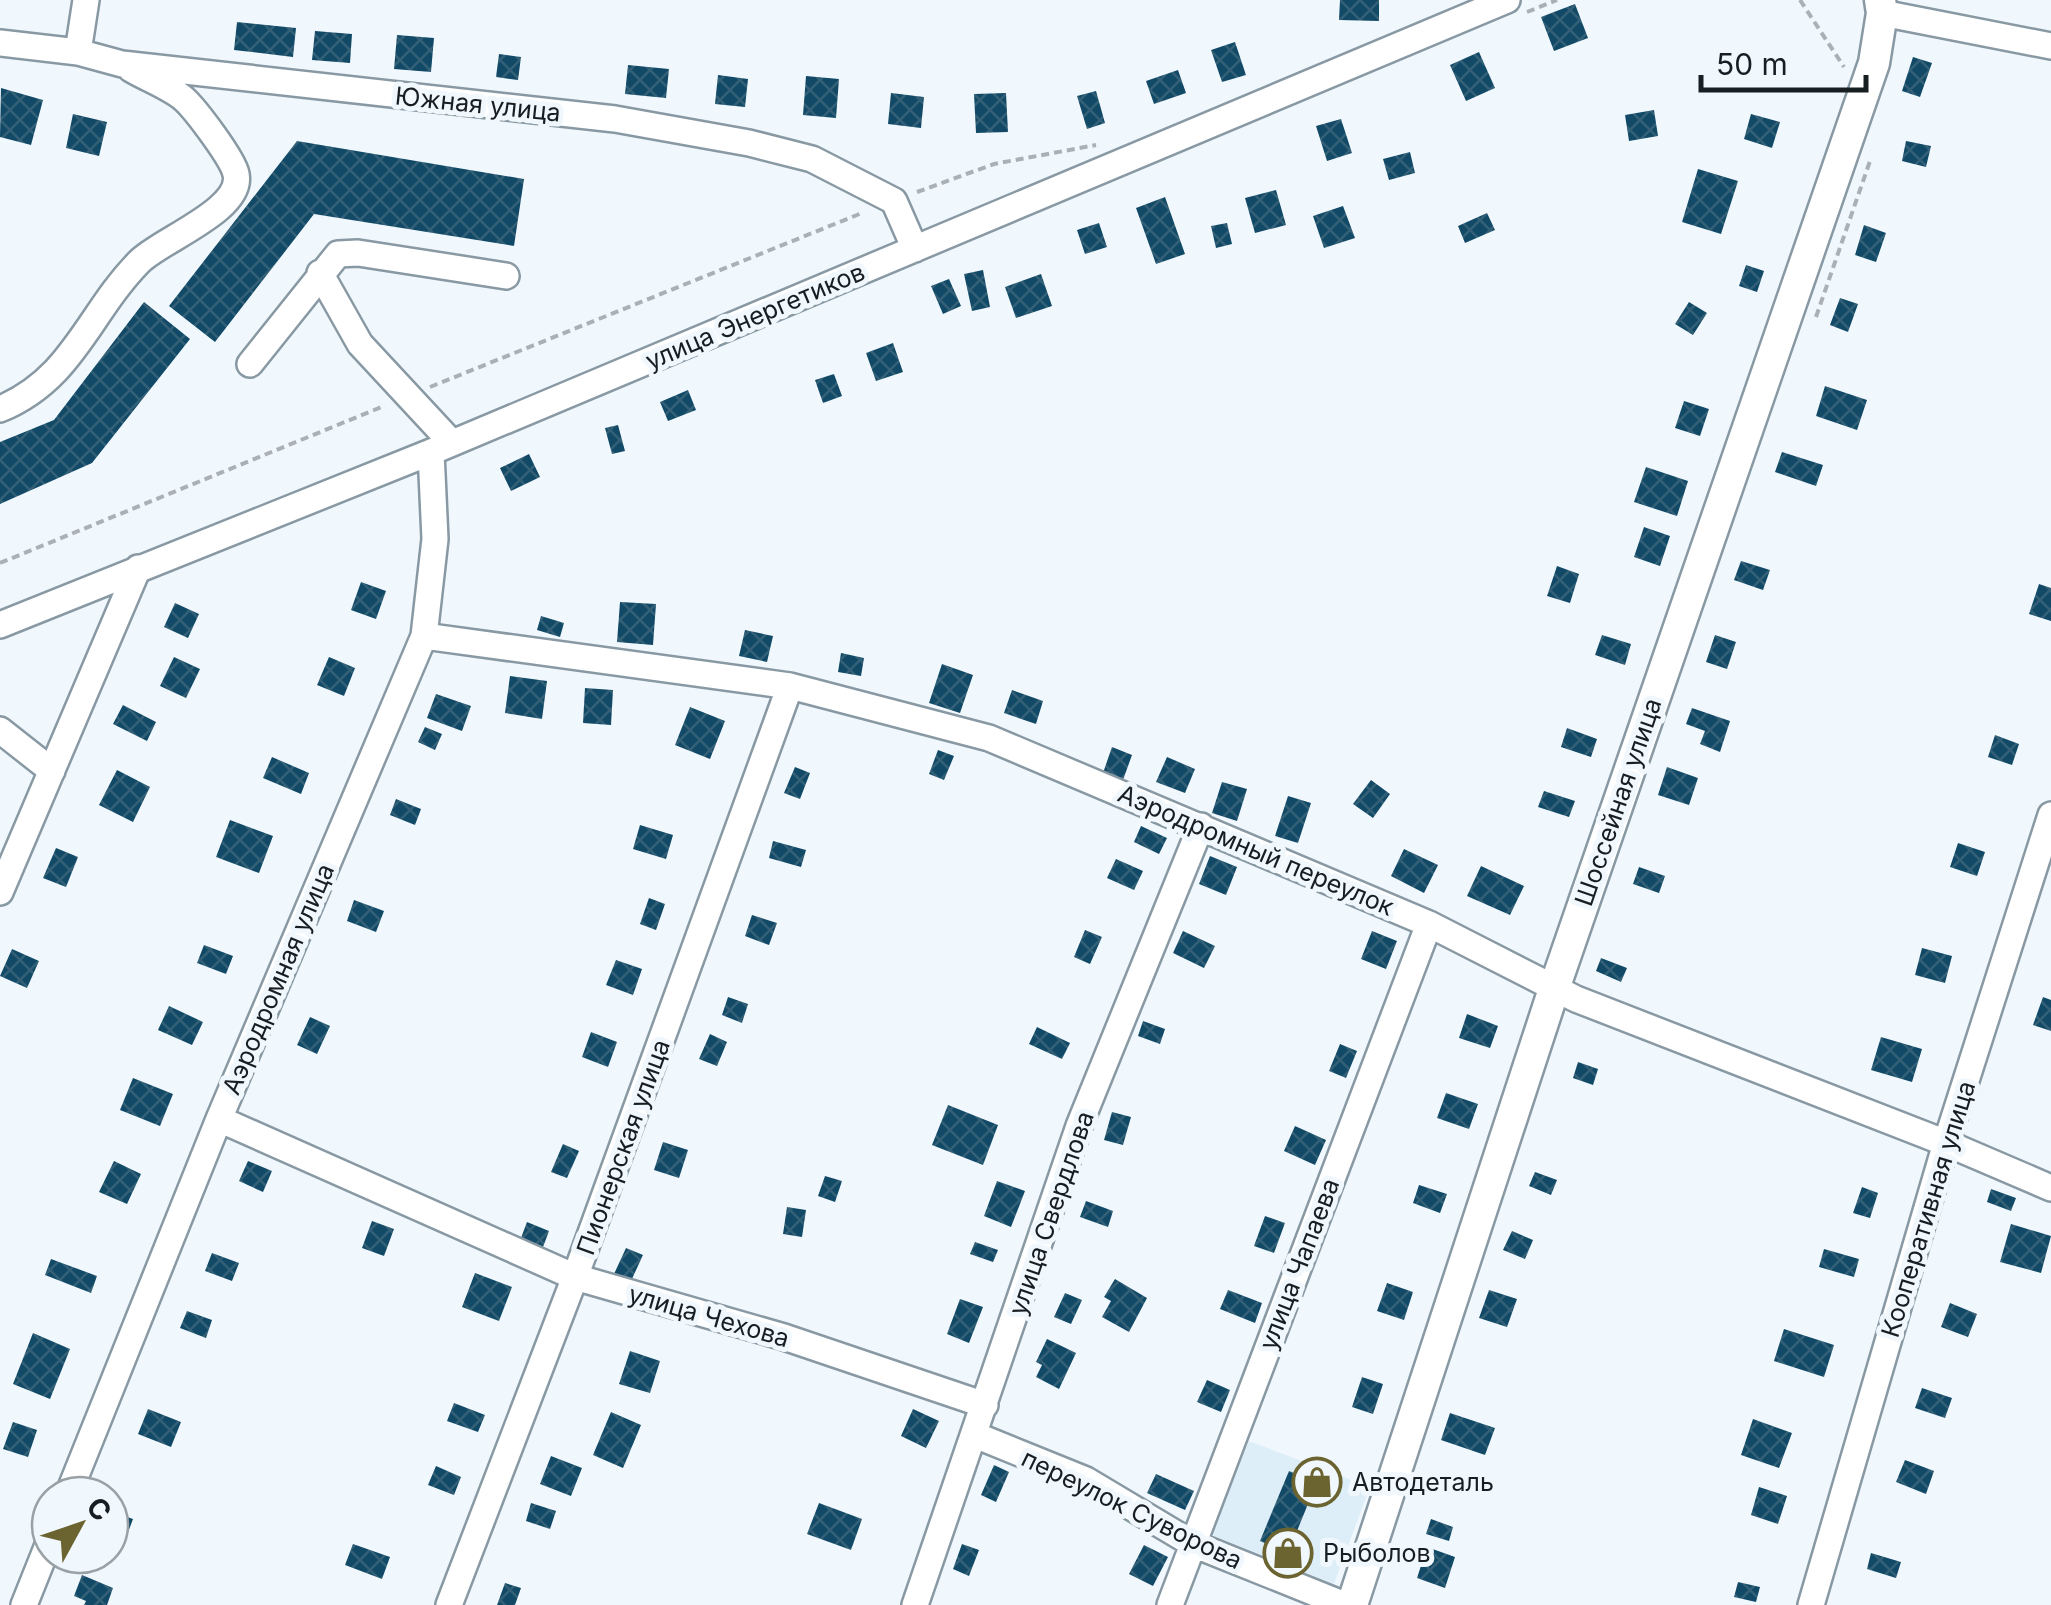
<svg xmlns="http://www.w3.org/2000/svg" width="2051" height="1605" font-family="Inter,sans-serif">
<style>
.built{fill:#deeef8}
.building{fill:url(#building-cross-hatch)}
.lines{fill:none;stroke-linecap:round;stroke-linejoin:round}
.minor-casing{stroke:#8899a4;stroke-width:30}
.major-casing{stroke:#8899a4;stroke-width:35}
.path{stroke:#aab1b6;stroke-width:4;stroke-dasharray:8 5;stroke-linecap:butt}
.minor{stroke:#fff;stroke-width:25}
.major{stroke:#fff;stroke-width:30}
.labels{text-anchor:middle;stroke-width:10;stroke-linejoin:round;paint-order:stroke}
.street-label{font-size:25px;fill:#171e22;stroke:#f1f8fd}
.poi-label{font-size:25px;fill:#171e22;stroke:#f1f8fd;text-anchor:start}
</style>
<defs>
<pattern id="building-cross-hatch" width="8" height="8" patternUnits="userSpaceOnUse" patternTransform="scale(2.5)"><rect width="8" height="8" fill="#114966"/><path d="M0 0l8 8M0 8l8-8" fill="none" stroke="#336077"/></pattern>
</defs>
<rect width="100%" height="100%" fill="#f1f8fd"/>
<path class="built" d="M1249 1441 1370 1487 1334 1584 1210 1534Z"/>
<path class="building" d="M1340 0H1379V21L1339 20Z
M1575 4 1588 38 1554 51 1541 17Z
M237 22 296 28 293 57 234 50Z
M315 31 352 34 350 63 312 60Z
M397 35 434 38 431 72 394 69Z
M1235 42 1246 75 1222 82 1211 50Z
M1479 52 1495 88 1466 101 1450 65Z
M499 54 521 57 518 80 496 77Z
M1913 57 1932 63 1920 97 1902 91Z
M628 65 669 69 666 98 625 94Z
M1178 70 1186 93 1154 104 1146 81Z
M718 75 748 79 745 107 715 104Z
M806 76 839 79 836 118 803 115Z
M1 88 43 100 31 145 0 137Z
M1096 91 1105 123 1087 129 1077 96Z
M891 93 924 97 921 128 888 124Z
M1006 93 1008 132 976 133 974 94Z
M1654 110 1658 136 1629 141 1625 115Z
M73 114 107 122 99 156 66 148Z
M1751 114 1780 122 1772 148 1744 139Z
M1341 119 1352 153 1327 161 1316 126Z
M297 141 524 179 514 246 314 214 215 342 169 306Z
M1906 141 1931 146 1926 167 1902 161Z
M1410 152 1415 173 1389 180 1383 159Z
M1698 169 1738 181 1721 234 1682 222Z
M1276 190 1286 225 1255 233 1245 198Z
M1165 197 1185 254 1156 264 1136 208Z
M1343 206 1355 238 1324 248 1313 216Z
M1487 213 1495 230 1465 243 1458 226Z
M1099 223 1107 247 1085 254 1077 230Z
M1227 223 1232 244 1216 248 1211 226Z
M1864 225 1886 233 1876 262 1855 255Z
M1746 265 1764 271 1757 292 1739 286Z
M983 270 990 307 972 311 964 274Z
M1041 274 1052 306 1016 318 1005 287Z
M949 279 961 306 943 314 931 286Z
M1840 298 1858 304 1848 332 1830 325Z
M144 302 190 339 92 463 0 504V442L54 420Z
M1689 302 1707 313 1693 335 1675 324Z
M893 343 903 372 876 381 866 353Z
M834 374 842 396 823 403 815 380Z
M1825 386 1867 400 1857 430 1816 416Z
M688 390 696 410 668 421 660 402Z
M1684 401 1709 409 1700 436 1675 428Z
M618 425 625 451 612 454 605 428Z
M1782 452 1823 465 1816 486 1775 472Z
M529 454 540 477 511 491 500 468Z
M1646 467 1688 481 1677 516 1634 502Z
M1644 527 1670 536 1660 566 1634 557Z
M1741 561 1770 570 1763 590 1734 580Z
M1557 566 1579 574 1570 603 1547 596Z
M361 582 386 591 376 619 351 610Z
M2039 584 2051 588V621L2029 614Z
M620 602 656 604 653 645 617 642Z
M175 603 199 614 188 638 164 627Z
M541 616 564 623 560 637 537 630Z
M745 630 773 636 767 662 739 656Z
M1602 635 1631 644 1625 665 1595 655Z
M1715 635 1736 642 1727 669 1706 662Z
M841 653 864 658 861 676 838 672Z
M174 657 200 669 186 698 160 686Z
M329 657 355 668 344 696 317 685Z
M942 664 973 675 960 713 929 703Z
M510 676 547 681 542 719 505 713Z
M585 688 613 690 611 725 583 723Z
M1012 690 1043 701 1036 724 1004 713Z
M436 694 471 706 462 731 427 718Z
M123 705 156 722 147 741 113 724Z
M690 707 725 721 710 759 675 745Z
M1692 708 1730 721 1720 752 1700 744 1705 731 1686 724Z
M425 727 442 734 435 750 418 742Z
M1567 728 1597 739 1591 757 1561 747Z
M1995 735 2019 744 2012 765 1988 757Z
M1112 747 1132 755 1123 780 1103 773Z
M938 750 954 756 944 780 929 774Z
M272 757 309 773 301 794 263 778Z
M1167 757 1195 769 1185 793 1156 782Z
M795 767 810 773 800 799 784 793Z
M1667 767 1698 778 1689 805 1658 795Z
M117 770 150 787 133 822 99 805Z
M1371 780 1390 794 1373 818 1353 804Z
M1222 782 1247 789 1237 821 1212 813Z
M1544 791 1575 801 1569 817 1538 807Z
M1288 796 1311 803 1298 843 1275 836Z
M396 799 421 809 415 825 390 815Z
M230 820 273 836 259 873 216 857Z
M640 825 673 835 666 859 633 849Z
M1141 826 1167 838 1159 854 1134 842Z
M773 841 806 850 801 867 769 858Z
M1958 843 1985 852 1977 876 1950 867Z
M56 848 78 857 66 887 43 878Z
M1404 849 1438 865 1424 893 1391 876Z
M1210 856 1237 867 1226 895 1199 884Z
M1116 859 1143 871 1134 890 1107 878Z
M1481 866 1524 886 1510 915 1467 896Z
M1639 867 1665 876 1659 893 1633 884Z
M649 898 665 904 656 930 640 924Z
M354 900 384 911 376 932 347 921Z
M752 915 777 923 769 945 745 936Z
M1085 930 1102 937 1090 964 1074 957Z
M1183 931 1215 946 1204 968 1173 953Z
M1372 931 1397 941 1386 969 1361 959Z
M204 945 233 956 226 974 197 963Z
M1922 948 1952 956 1945 983 1915 975Z
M12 949 39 961 27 988 0 976Z
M1601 958 1627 968 1621 982 1596 971Z
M616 960 642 969 633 995 606 985Z
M728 997 748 1004 742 1023 722 1015Z
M2043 997 2051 1000V1031L2033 1025Z
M169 1006 203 1022 192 1045 158 1030Z
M1467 1014 1498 1026 1490 1048 1459 1038Z
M310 1017 330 1026 317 1054 297 1045Z
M1143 1021 1165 1029 1160 1044 1138 1036Z
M1037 1027 1070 1043 1062 1059 1029 1044Z
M591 1032 617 1042 608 1067 582 1057Z
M710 1034 727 1042 717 1066 699 1059Z
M1881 1037 1922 1049 1912 1082 1871 1070Z
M1340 1044 1357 1051 1346 1078 1329 1071Z
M1578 1062 1598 1069 1593 1085 1573 1078Z
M133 1078 173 1094 160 1126 120 1110Z
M1446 1093 1478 1104 1469 1129 1437 1118Z
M948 1105 998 1125 983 1165 932 1145Z
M1112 1112 1131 1117 1123 1145 1104 1140Z
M1295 1126 1326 1140 1315 1165 1284 1151Z
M663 1142 688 1150 679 1178 654 1170Z
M563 1144 579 1151 567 1178 551 1172Z
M114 1161 141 1174 127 1204 99 1192Z
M248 1161 272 1171 263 1192 239 1181Z
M1535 1172 1557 1180 1551 1195 1529 1186Z
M825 1176 842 1181 835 1202 818 1196Z
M997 1181 1025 1191 1011 1227 984 1216Z
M1419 1185 1447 1194 1440 1213 1413 1203Z
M1862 1187 1878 1193 1870 1218 1853 1213Z
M1991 1189 2016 1198 2011 1211 1987 1202Z
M1086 1201 1113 1211 1108 1227 1080 1217Z
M787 1207 806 1210 802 1237 783 1234Z
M1265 1216 1285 1223 1274 1253 1254 1246Z
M372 1221 394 1229 384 1256 362 1248Z
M527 1222 549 1231 543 1247 521 1238Z
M2011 1224 2051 1236 2041 1273 2000 1262Z
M1512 1231 1533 1240 1525 1259 1503 1250Z
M975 1242 998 1250 993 1262 970 1254Z
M626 1248 643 1255 631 1281 614 1274Z
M1824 1249 1859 1259 1854 1277 1819 1267Z
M212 1253 239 1263 232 1281 205 1271Z
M51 1259 97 1276 91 1293 45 1275Z
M475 1273 512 1287 499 1321 462 1307Z
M1115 1279 1147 1298 1129 1332 1102 1317 1111 1301 1104 1297Z
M1387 1283 1413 1292 1404 1320 1377 1311Z
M1228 1290 1262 1303 1255 1323 1220 1309Z
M1489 1290 1517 1299 1507 1327 1479 1318Z
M1065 1293 1082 1300 1071 1324 1054 1317Z
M960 1299 983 1307 969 1343 947 1334Z
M1950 1303 1977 1314 1968 1337 1941 1327Z
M187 1311 212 1320 206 1338 180 1328Z
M1784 1329 1834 1345 1824 1377 1774 1361Z
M33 1333 70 1349 50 1399 13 1384Z
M1047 1339 1076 1353 1059 1389 1036 1377 1042 1365 1036 1362Z
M630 1351 660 1361 650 1393 619 1384Z
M1362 1377 1383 1384 1373 1414 1352 1407Z
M1207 1380 1230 1390 1221 1412 1197 1402Z
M1922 1388 1952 1398 1945 1418 1915 1408Z
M454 1403 485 1415 478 1432 447 1421Z
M148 1409 181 1422 171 1447 138 1434Z
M913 1409 939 1421 926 1448 901 1436Z
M611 1412 641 1425 623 1468 593 1455Z
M1450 1413 1495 1428 1485 1455 1441 1440Z
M1753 1419 1792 1433 1779 1468 1741 1455Z
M13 1422 37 1430 28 1457 3 1449Z
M551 1456 582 1468 571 1496 540 1484Z
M1905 1460 1934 1471 1926 1494 1896 1482Z
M994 1465 1009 1472 996 1502 981 1495Z
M436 1466 461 1477 454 1495 428 1485Z
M1289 1471 1317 1482 1288 1553 1260 1541Z
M1156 1474 1194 1491 1185 1510 1147 1493Z
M1759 1487 1787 1496 1778 1524 1751 1515Z
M531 1503 556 1511 550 1529 526 1521Z
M819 1503 862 1519 851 1550 807 1534Z
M110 1511 133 1519 123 1546 110 1542Z
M1431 1519 1453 1527 1449 1541 1426 1534Z
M353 1544 390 1557 382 1579 345 1565Z
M962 1544 979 1550 969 1576 953 1569Z
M1144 1545 1168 1557 1153 1586 1129 1574Z
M1427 1547 1455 1557 1445 1588 1417 1578Z
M1871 1553 1901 1562 1896 1578 1867 1569Z
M82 1575 113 1588 107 1605H84L86 1601 74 1596Z
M1738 1582 1760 1587 1756 1602 1734 1597Z
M505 1583 521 1588 515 1605H497Z"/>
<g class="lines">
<g class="minor-casing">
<path id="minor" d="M1882 13 2051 46
M0 43 78 52 122 64 615 119 749 143 812 159 894 201 915 249
M78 52 86 0
M320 273 360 344 452 443
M250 364 338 254 358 253 506 276
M0 409C73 379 88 314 139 262 160 240 244 210 236 174 233 159 196 110 184 99 170 87 148 79 131 69
M0 625 431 452 1507 0
M424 636 790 686 989 738 1429 924 1576 999 1946 1143 2051 1188
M0 730 52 771
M0 892 138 568
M219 1119 575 1277 784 1337 985 1405
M975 1435 1086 1480 1193 1544 1345 1605
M68 1495 219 1119 424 636 435 539 431 452
M24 1605 50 1540
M449 1605 575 1277 790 686
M915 1605 1079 1126 1201 826
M1170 1605 1429 924
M1811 1605 1946 1143 2051 815"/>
</g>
<g class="major-casing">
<path id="major" d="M1352 1605 1555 986 1874 63 1882 13 1880 0"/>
</g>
<path class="path" d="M1800 0 1844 67
M1527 12 1557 0
M917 192 994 164 1096 145
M1816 317 1870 161
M430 387 862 213
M0 563 384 406"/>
<use href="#minor" class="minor"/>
<use href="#major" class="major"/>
</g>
<defs>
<g id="shop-ring" transform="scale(2.5)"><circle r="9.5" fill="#f1f8fd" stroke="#6c6430" stroke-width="1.5"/><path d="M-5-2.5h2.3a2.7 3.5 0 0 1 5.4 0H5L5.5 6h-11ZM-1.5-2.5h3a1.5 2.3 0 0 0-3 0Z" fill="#6c6430"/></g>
</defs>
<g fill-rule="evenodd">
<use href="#shop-ring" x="1317" y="1482"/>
<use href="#shop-ring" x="1288" y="1553"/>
</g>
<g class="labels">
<g class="street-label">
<text transform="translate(478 104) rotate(6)" y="9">Южная улица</text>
<text transform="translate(755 316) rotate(-23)" y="9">улица Энергетиков</text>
<text transform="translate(1618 802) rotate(-71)" y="9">Шоссейная улица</text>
<text transform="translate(1256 850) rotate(23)" y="9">Аэродромный переулок</text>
<text transform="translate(278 979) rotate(-67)" y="9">Аэродромная улица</text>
<text transform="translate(623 1147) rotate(-70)" y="9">Пионерская улица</text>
<text transform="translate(1928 1209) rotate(-73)" y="9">Кооперативная улица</text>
<text transform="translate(1051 1213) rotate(-71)" y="9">улица Свердлова</text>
<text transform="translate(1299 1264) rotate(-69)" y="9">улица Чапаева</text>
<text transform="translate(709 1316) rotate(16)" y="9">улица Чехова</text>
<text transform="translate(1132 1509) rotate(26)" y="9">переулок Суворова</text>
</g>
<g class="poi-label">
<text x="1352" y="1491">Автодеталь</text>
<text x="1323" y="1562">Рыболов</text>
</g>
</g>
<g transform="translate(80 1525) rotate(50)"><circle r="48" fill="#f1f8fd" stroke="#9aa1a5" stroke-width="2.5"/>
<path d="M0-8L18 38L0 25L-18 38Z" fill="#6c6430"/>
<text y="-15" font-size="28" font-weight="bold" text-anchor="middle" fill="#171e22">С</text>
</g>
<path d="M1701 75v15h165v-15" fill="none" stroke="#171e22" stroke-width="5"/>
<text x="1716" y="75" font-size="30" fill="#171e22" stroke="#f1f8fd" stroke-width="8" paint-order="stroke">50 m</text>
</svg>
